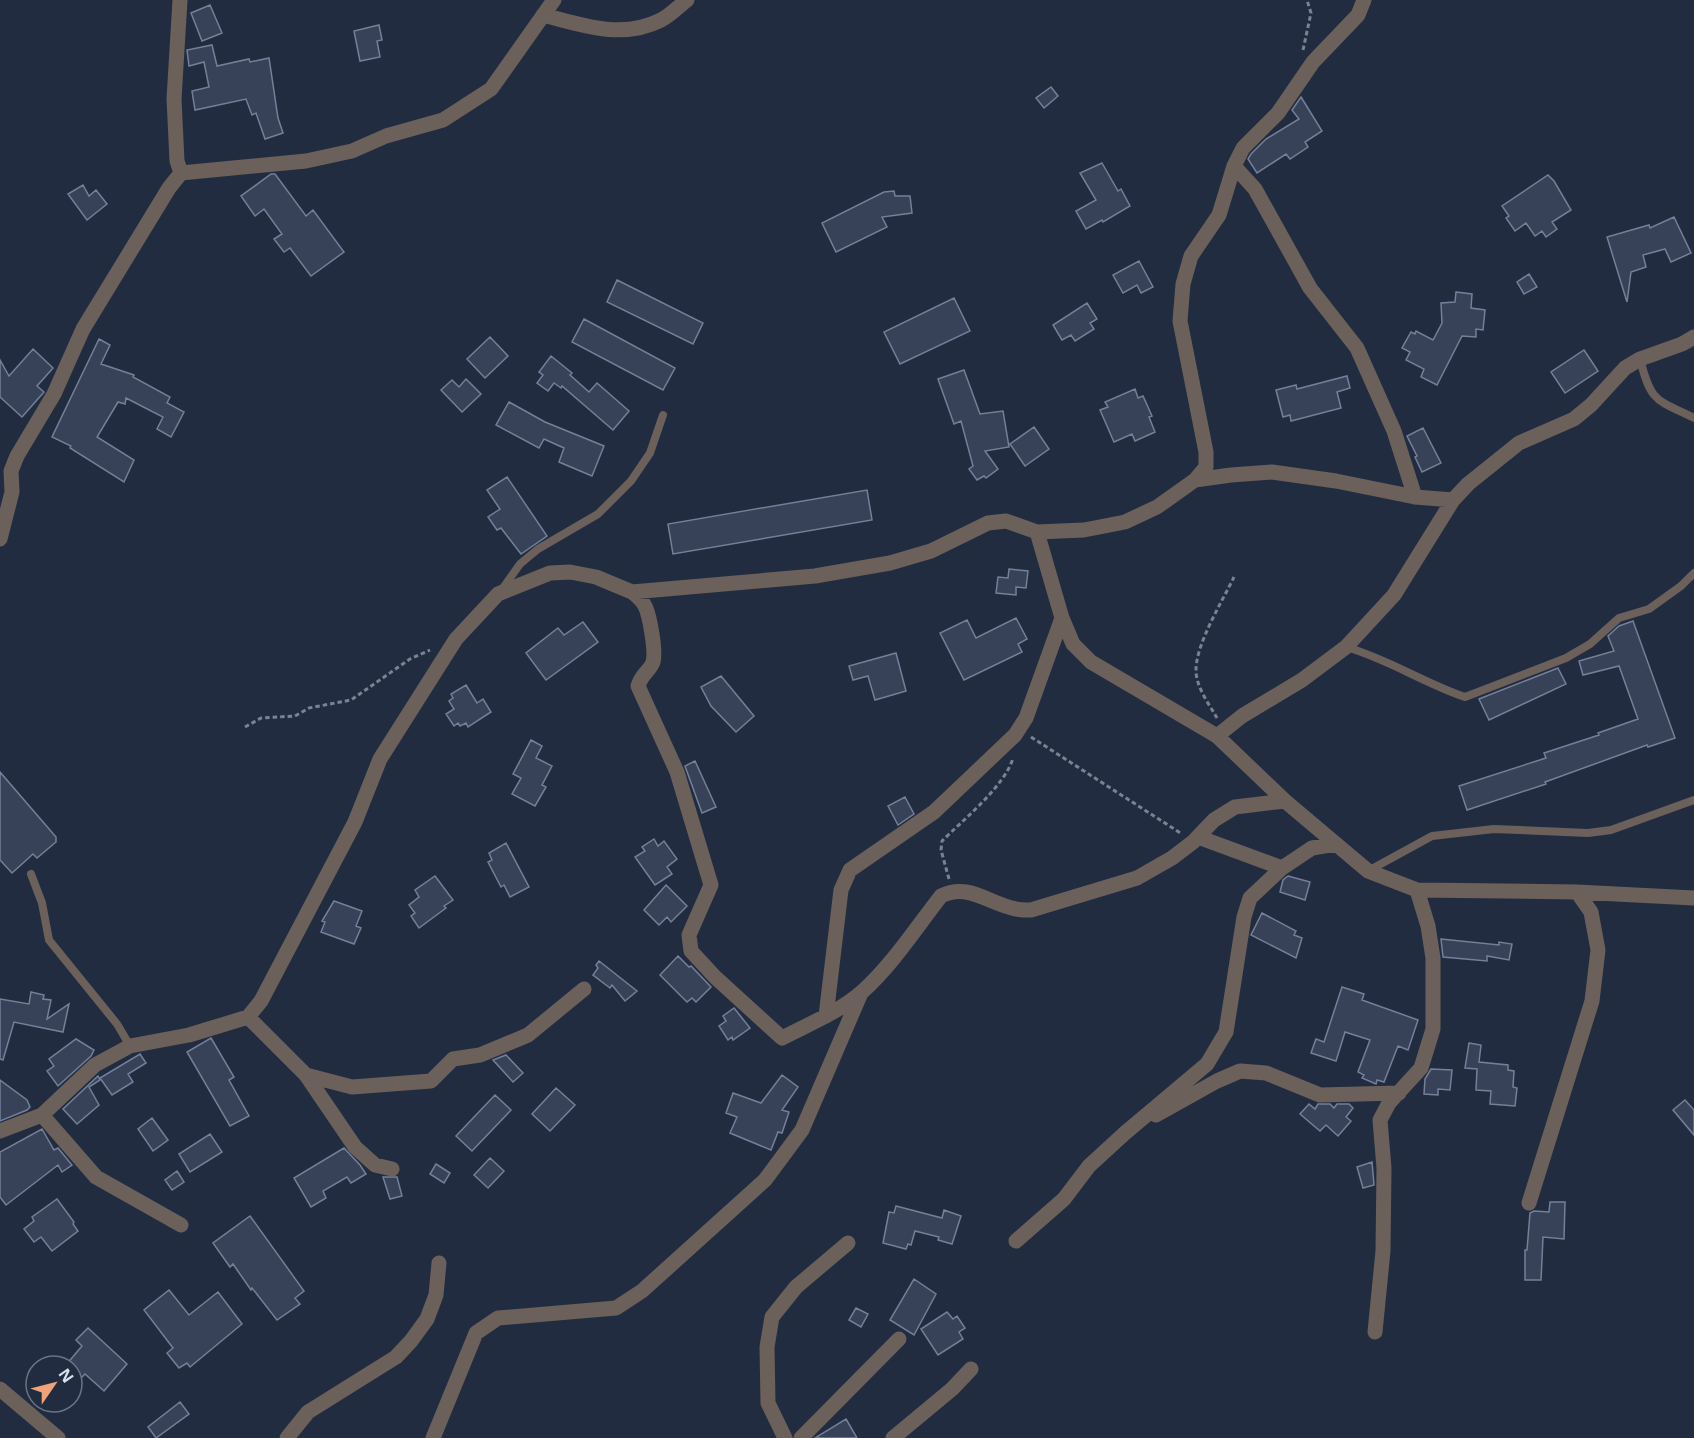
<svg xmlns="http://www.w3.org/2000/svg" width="1694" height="1438" font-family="'Open Sans',sans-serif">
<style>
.building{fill:#374157;stroke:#748099;stroke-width:1.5}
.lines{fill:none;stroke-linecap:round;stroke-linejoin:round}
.path{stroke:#7a8294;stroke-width:3;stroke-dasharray:4.5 3;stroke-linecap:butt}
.lane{stroke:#6c605a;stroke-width:8}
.street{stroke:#6c605a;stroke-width:15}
</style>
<rect width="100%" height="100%" fill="#222c41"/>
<path class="building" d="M210 5 222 33 202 41 191 13Z
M379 25 382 40 377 41 380 57 360 61 354 31Z
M212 45 217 66 249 59 250 62 269 58 278 118 283 133 265 139 256 113 252 115 246 99 195 110 192 91 209 87 204 62 189 66 187 50Z
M1051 87 1058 96 1044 108 1036 98Z
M1301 97 1322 131 1305 142 1308 147 1290 159 1286 154 1257 173 1248 159 1251 154 1266 139 1299 119 1292 110Z
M1102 163 1118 191 1121 189 1130 206 1103 222 1102 220 1086 229 1076 211 1096 200 1080 173Z
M271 174H275L306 216 313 210 344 252 311 276 290 248 284 252 274 239 282 234 264 209 255 216 241 196Z
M1548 175 1554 181 1571 210 1552 222 1557 229 1546 237 1542 231 1535 236 1526 223 1515 231 1506 218 1509 216 1502 206Z
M83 185 89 196 96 190 107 204 87 220 68 194Z
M894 191 895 196H910L912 213 882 217 887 227 836 252 822 223 884 192Z
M1674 217 1691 253 1671 262 1665 249 1643 255 1646 267 1631 272 1627 302 1607 237 1649 225 1650 228Z
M1139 261 1153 287 1141 293 1137 285 1123 293 1113 275Z
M1529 274 1537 287 1524 294 1517 282Z
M617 280 703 323 693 344 607 302Z
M1456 292 1472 294 1471 308 1485 310 1483 330 1476 329V337L1462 336 1437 385 1421 377 1424 369 1406 360 1410 352 1402 348 1411 332 1415 334 1416 331 1433 340 1442 323 1441 303 1455 302Z
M954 298 970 331 900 364 884 332Z
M1087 303 1097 319 1090 323 1094 329 1075 341 1071 335 1062 340 1053 325Z
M584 319 675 368 663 390 572 342Z
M490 337 508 356 485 378 467 359Z
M99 339 110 345 101 364 134 375 133 377 170 397 167 403 184 412 171 437 157 429 163 417 126 398 125 404 118 402 97 437 134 460 124 482 70 448 71 446 52 437Z
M33 349 53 368 37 386 44 392 22 417 0 397V360L9 376Z
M1584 350 1598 371 1565 393 1551 372Z
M551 356 572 373 570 375 589 392 597 383 629 411 613 430 562 386 561 388 554 383 548 391 537 383 543 375 539 372Z
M964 370 980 414 1003 411 1009 447 985 451 998 469 986 478 984 476 977 480 969 469 973 466 961 421 954 424 938 379Z
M1347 376 1350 388 1337 392 1341 408 1291 421 1290 415 1283 417 1276 390 1296 385 1297 389Z
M466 379 481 394 462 412 441 390 452 380 459 387Z
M1135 389 1138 398 1143 396 1152 416 1149 417 1155 432 1135 441 1132 434 1114 442 1100 410 1108 407 1105 402Z
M509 402 545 422 604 446 592 476 559 462 564 448 544 439 539 448 496 425Z
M1034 427 1049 449 1025 466 1010 444Z
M1423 428 1441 463 1422 472 1415 457 1417 456 1407 436Z
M507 477 547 536 521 554 501 528 497 530 488 517 500 509 487 490Z
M867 490 872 520 673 554 668 524Z
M1009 569 1028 571 1026 588 1016 587V595L996 593 998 577 1008 578Z
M1016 618 1027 639 1018 644 1022 652 964 680 940 633 967 620 976 638Z
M1633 621 1675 738 1648 747 1647 745 1545 782 1546 784 1467 810 1459 786 1546 758 1544 753 1599 735 1598 733 1638 719 1619 666 1583 675 1579 661 1614 651 1608 636 1619 626Z
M583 622 598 642 546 680 526 653 558 628 564 635Z
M896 653 906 691 875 700 868 676 853 680 849 666Z
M1558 668 1566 684 1489 720 1479 699Z
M721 676 754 716 736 732 711 706 701 687Z
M466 685 477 703 483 699 491 712 468 727 466 723 460 726 458 723 454 726 446 714 454 709 449 701 453 698 451 694Z
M531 740 542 746 536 758 552 766 542 785 546 787 535 806 512 794 521 778 513 774Z
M695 761 716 807 702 813 685 766Z
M0 772 56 837V842L37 858 33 854 12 873 0 860Z
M905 797 914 814 898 825 888 806Z
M654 839 658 846 664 841 677 859 667 867 672 874 655 885 635 857 645 851 642 847Z
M506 843 529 887 510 897 504 885 501 887 488 862 492 860 489 853Z
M435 876 453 900 444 906 446 908 419 928 411 916 415 913 409 905 419 897 415 890Z
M1288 876 1310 882 1305 900 1280 892 1283 880Z
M666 885 687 906 671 922 667 917 659 925 644 910Z
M334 901 362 911 356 926 361 928 354 944 321 932 325 922 322 921Z
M1262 913 1296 931 1294 935 1302 938 1296 958 1251 935Z
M1441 939 1499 945V942L1512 944 1509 960 1487 956V961L1443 957Z
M678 956 689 967 691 966 711 987 696 1002 692 998 687 1002 660 975Z
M599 961 637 991 625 1001 612 985 610 988 593 975 598 968 596 965Z
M1342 987 1364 994 1362 1000 1418 1020 1408 1050 1398 1046 1384 1082 1377 1080 1376 1084 1362 1078 1364 1075 1358 1072 1370 1040 1345 1032 1336 1061 1311 1053 1316 1039 1324 1042Z
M31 992 44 995 43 999 51 1000 47 1019 69 1004 63 1032 14 1022 3 1060 0 1059V999L29 1004Z
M734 1008 750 1028 733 1040 732 1037 728 1040 719 1026 726 1021 723 1016Z
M211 1038 234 1077 229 1080 249 1116 230 1126 187 1052Z
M76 1039 94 1050 91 1056 58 1086 47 1071 54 1066 49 1059Z
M1469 1043 1481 1045 1479 1062 1508 1065V1070L1514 1071 1513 1087 1517 1088 1515 1106 1490 1104 1491 1091 1476 1090 1477 1069 1465 1068Z
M140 1054 146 1063 128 1074 133 1082 112 1095 100 1078Z
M506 1055 523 1073 513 1082 493 1060Z
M1431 1069 1452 1070 1450 1090 1438 1089V1095L1424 1094 1425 1079Z
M782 1075 798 1087 782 1110 789 1112 782 1133 778 1132 771 1150 730 1133 737 1117 726 1113 733 1093 761 1103Z
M98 1076 100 1080 89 1087 99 1105 77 1124 63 1109Z
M0 1080 27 1100 30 1107 27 1110 0 1121Z
M556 1088 575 1105 550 1131 532 1114Z
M495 1095 511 1110 472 1151 456 1136Z
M1685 1100 1694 1110V1135L1673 1110Z
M1309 1104 1315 1109 1318 1104H1330L1334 1108 1337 1104H1349L1353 1108 1346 1117 1351 1121 1338 1136 1326 1125 1320 1131 1300 1114Z
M152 1118 168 1140 153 1151 138 1129Z
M42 1129 54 1150 58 1148 72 1165 62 1172 58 1165 6 1205 0 1197V1152Z
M210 1134 222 1152 190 1172 179 1154Z
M344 1148 360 1165 366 1174 351 1183 347 1177 323 1191 326 1198 311 1207 294 1178Z
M490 1158 504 1171 488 1188 474 1175Z
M1372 1162 1374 1185 1363 1188 1357 1167Z
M436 1164 450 1173 444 1183 430 1174Z
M177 1171 184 1182 172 1190 165 1180Z
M383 1177H397L402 1196 390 1199Z
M57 1199 74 1222 73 1224 78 1231 52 1251 41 1237 34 1242 24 1229 34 1221 32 1217Z
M1550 1202H1565L1564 1239 1543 1237 1541 1280H1525V1250H1527L1530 1213 1534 1211 1549 1212Z
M896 1206 942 1218 944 1210 961 1216 952 1244 938 1240 939 1237 915 1231 911 1245 908 1244 906 1249 883 1243 889 1212 894 1213Z
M250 1216 304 1291 295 1298 300 1304 277 1320 252 1288 251 1290 233 1264 230 1267 213 1243Z
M914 1279 936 1294 914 1335 890 1320Z
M169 1290 189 1315 218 1292 242 1324 190 1367 187 1363 179 1368 167 1353 173 1348 144 1310Z
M856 1308 868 1314 861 1327 849 1320Z
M947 1312 953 1319 957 1316 965 1328 959 1332 963 1339 938 1355 921 1329Z
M88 1328 127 1364 104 1391 85 1374 81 1378 72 1370V1366L66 1365 82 1346 76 1340Z
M180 1402 189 1414 156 1438 148 1427Z
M846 1419 857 1438H815Z"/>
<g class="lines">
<path class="path" d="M1303 50 1311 13 1307 0
M1217 718C1209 704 1197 688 1196 672 1195 645 1222 602 1234 577
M245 727 261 718 295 716 309 708 351 700 410 659 430 650
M1031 737 1182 834
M949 879 941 850 942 841C963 820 1005 786 1013 758"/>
<path class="lane" d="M1640 359C1651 402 1655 399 1694 418
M503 588 520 564 538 549 598 514 631 481 650 453 663 415
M1346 647C1388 659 1424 683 1465 697L1566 658 1590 644 1619 618 1649 609 1681 586 1694 573
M1368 871 1432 836 1494 829 1588 833 1611 830 1694 800
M31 874 42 903 49 940 117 1024 130 1046"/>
<path class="street" d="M180 0 174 99 177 161 181 173
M543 15C582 25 622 40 661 20 671 15 679 6 687 0
M1234 166 1255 189 1310 288 1357 348 1394 431 1415 497
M1195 480 1231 475 1272 472 1336 481 1415 497 1453 500
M1037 532 1062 618 1073 644 1091 662 1217 736 1285 801 1368 871 1417 890 1577 892 1694 898
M0 539 12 492 11 471 17 456 54 394 83 329 169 188 181 173 306 161 352 151 386 136 443 120 491 89 554 0
M632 592C637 596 642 600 645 606 650 616 656 652 653 662 650 671 642 673 638 686L677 772 711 885 689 935 691 951 715 977 782 1038C809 1024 839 1012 862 992 893 964 916 928 941 896 969 882 988 904 1016 909 1020 910 1026 910 1031 910L1137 878 1172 858 1193 842 1214 820 1235 807 1285 801
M1217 736 1242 716 1302 680 1346 647 1394 595 1453 500 1468 484 1519 443 1574 419 1591 405 1625 368 1640 359 1682 344 1694 337
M1198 837 1282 868
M826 1016 841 890 850 870 934 812 1015 735 1026 718 1062 618
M248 1017 306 1075 355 1147 375 1165 392 1169
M306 1075 352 1087 431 1081 453 1059 480 1055 528 1035 584 989
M42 1115 96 1177 181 1225
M1156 1115 1217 1081 1240 1071 1266 1073 1320 1095 1399 1093
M0 1131 42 1115 95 1065 130 1046 189 1035 248 1017 261 1001 355 822 380 759 456 639 498 594 550 573 570 572 596 577 632 592 815 576 890 563 931 551 988 523 1006 521 1037 532 1084 530 1125 522 1157 507 1195 480 1206 467V452L1180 321 1183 284 1191 256 1219 215 1234 166 1243 148 1278 113 1313 62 1358 15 1364 0
M1529 1203 1592 1001 1598 950 1591 912 1577 892
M1016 1241 1064 1199 1089 1166 1125 1133 1207 1064 1226 1032 1244 917 1250 898 1282 868 1312 848 1336 844
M1375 1332 1383 1251 1384 1168 1380 1120 1389 1103 1421 1068 1433 1029V958L1428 926 1417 890
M0 1389 58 1438
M287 1438 308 1412 396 1357 411 1341 427 1319 436 1295 439 1263
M433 1438 476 1333 498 1318 616 1308 642 1291 765 1180 802 1130 861 993
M785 1438 768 1403 767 1347 772 1317 796 1287 848 1243
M801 1438 899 1339
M893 1438 952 1389 971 1369"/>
</g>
<g transform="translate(54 1384) rotate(55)"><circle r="28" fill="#222c41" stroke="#6b7486" stroke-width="1.5"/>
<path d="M0-4.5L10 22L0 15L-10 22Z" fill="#efa377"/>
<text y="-9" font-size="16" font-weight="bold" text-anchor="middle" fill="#d9e0ee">N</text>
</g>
</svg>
